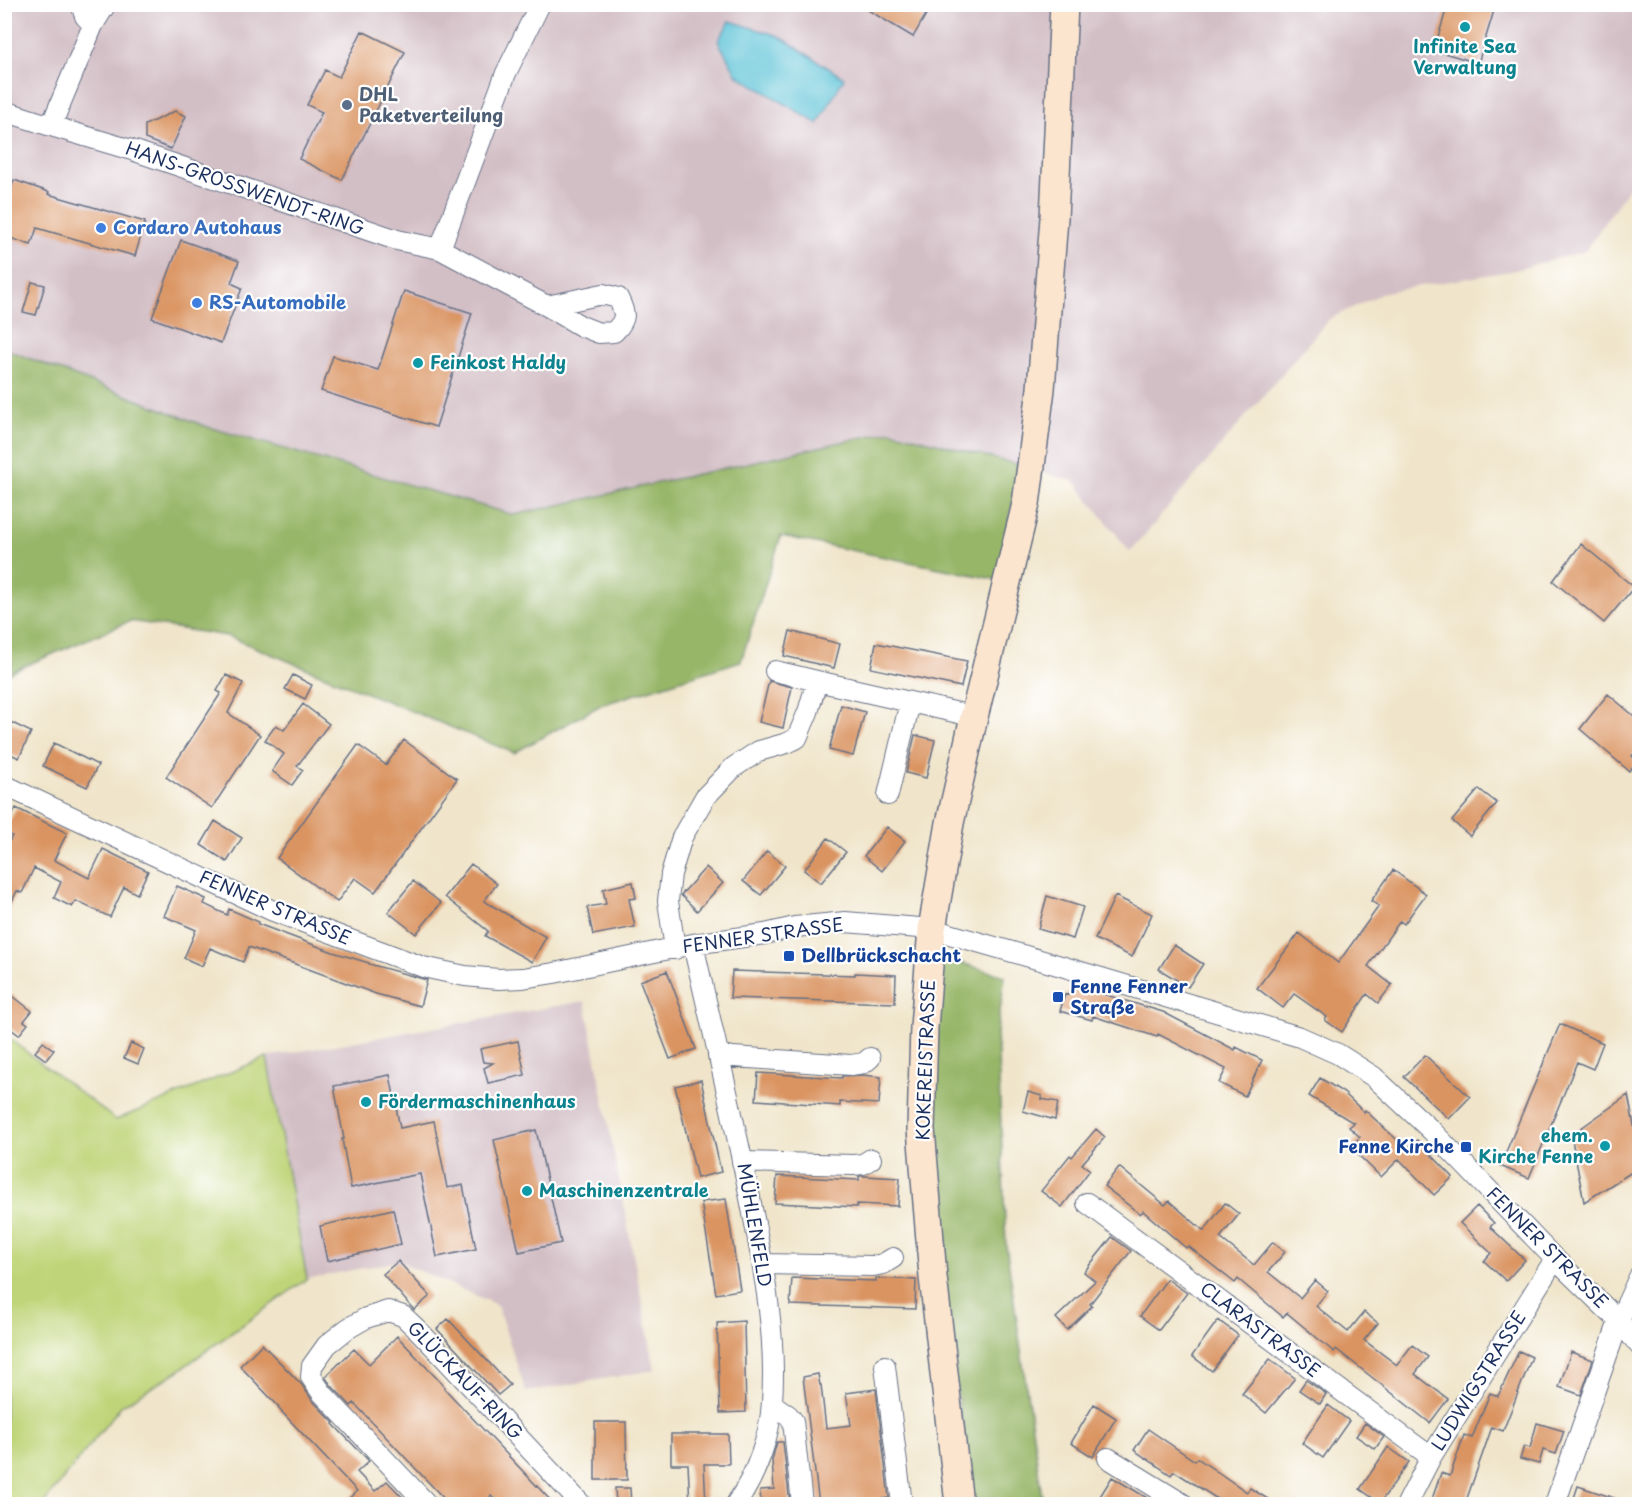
<svg xmlns="http://www.w3.org/2000/svg" width="1644" height="1509" font-family="'Playpen Sans',sans-serif">
<style>
.industrial{fill:#d2bec5}
.green{fill:#bfd478;stroke:#6d826b;stroke-width:1.5}
.forest{fill:#97b668;stroke:#597263;stroke-width:1.5}
.water{fill:#59c1d6;stroke:#3a789a;stroke-width:1.5}
.building{fill:#da9462}
.lines{fill:none;stroke-linecap:round;stroke-linejoin:round}
.street-casing{stroke:#666f84;stroke-width:22}
.secondary-casing{stroke:#666f84;stroke-width:30}
.street{stroke:#fff;stroke-width:20}
.secondary{stroke:#fbe5cf;stroke-width:27}
.culture-dot{fill:#0f9aa8;stroke:#fff;stroke-width:2}
.service-dot{fill:#5c6f8a;stroke:#fff;stroke-width:2}
.shop-dot{fill:#3f7fe0;stroke:#fff;stroke-width:2}
.transit-dot{fill:#1a4fb4;stroke:#fff;stroke-width:2}
.labels{text-anchor:middle;stroke-width:4.5;stroke-linejoin:round;paint-order:stroke}
.culture-label{font-size:18px;font-weight:bold;fill:#0d838f;stroke:#fff;text-anchor:start}
.service-label{font-size:18px;font-weight:bold;fill:#4e5e75;stroke:#fff;text-anchor:start}
.street-label{font-size:18px;fill:#1b2f5e;stroke:#fff}
.shop-label{font-size:18px;font-weight:bold;fill:#366cbe;stroke:#fff;text-anchor:start}
.transit-label{font-size:18px;font-weight:bold;fill:#164399;stroke:#fff;text-anchor:start}
</style>
<rect width="100%" height="100%" fill="#fff"/>
<filter id="ink" filterUnits="userSpaceOnUse"><feTurbulence type="fractalNoise" baseFrequency=".0167" numOctaves="2"/><feDisplacementMap in="SourceGraphic" scale="12" xChannelSelector="R" yChannelSelector="G"/><feConvolveMatrix kernelMatrix="1 2 1 2 8 2 1 2 1" color-interpolation-filters="sRGB"/></filter>
<filter id="wash" filterUnits="userSpaceOnUse"><feTurbulence type="fractalNoise" baseFrequency=".008" numOctaves="4" result="noise"/><feDisplacementMap in="SourceGraphic" scale="24" xChannelSelector="R" yChannelSelector="G"/><feGaussianBlur stdDeviation="1.35" result="paint"/><feColorMatrix in="noise" values="0 0 0 0 0 0 0 0 0 0 0 0 0 0 0 0 0 1.4 0 .05"/><feComposite in="paint" operator="in"/></filter>
<g filter="url(#wash)">
<rect width="100%" height="100%" fill="#f0e5ca"/>
<path class="industrial" d="M4 5H1639V177H1636L1585 251 1516 270 1385 292 1329 319 1130 552 1075 482 1019 465 891 431 514 515 208 427 5 349Z
M585 1001 655 1370 526 1392 497 1305 398 1261 307 1279 267 1057Z"/>
<path class="green" d="M7 1037 116 1120 267 1057 307 1279 178 1371 121 1406 43 1504H5L4 1042Z"/>
<path class="forest" d="M5 349 208 427 514 515 891 431 1019 465 999 580 781 536 741 661 601 705 514 753 227 636 130 621 13 671 5 677Z
M941 957 1005 976 997 1032 1006 1245 1043 1504H972L941 1274 932 1128Z"/>
<path class="water" d="M730 21 779 36 844 78 818 124 737 75 718 41Z"/>
<g id="blocks">
<path class="building" d="M858 4H932L913 37Z
M1448 4H1496L1478 63 1434 50Z
M362 31 405 52 342 180 299 159 322 112 307 105 325 70 339 77Z
M175 111 186 116 171 149 145 139V125Z
M14 180 49 192 48 194 145 222 135 256 37 228 31 245 4 236V210Z
M181 240 239 261 231 283 242 288 221 343 152 318Z
M32 282 45 285 36 315 23 312Z
M404 291 472 313 436 427 321 391 333 356 378 370Z
M1581 544 1634 587 1604 623 1553 581Z
M790 631 840 644 834 668 784 656Z
M876 643 967 661 961 687 871 668Z
M226 675 243 683 228 713 260 735 212 808 166 777 221 693 217 691Z
M293 675 312 685 305 699 285 689Z
M769 681 792 687 783 728 759 722Z
M1608 694 1640 721V747L1632 756 1638 761 1629 771 1580 729Z
M303 704 329 724 297 766 303 770 292 785 272 771 284 754 265 740 276 725 284 730Z
M841 705 865 712 853 756 829 750Z
M4 719 31 732 19 758 4 751Z
M915 735 935 740 926 778 906 773Z
M404 740 457 779 375 892 355 878 337 902 277 858 358 745 386 765Z
M54 743 98 765 87 787 43 766Z
M1479 789 1497 803 1470 836 1452 821Z
M16 808 67 833 54 860 89 878 103 849 148 871 137 894 124 887 110 917 76 901 72 907 54 898 61 882 34 868 22 893 17 891 4 918V851L12 836 4 832Z
M215 821 242 838 227 862 201 845Z
M887 827 905 841 882 871 864 856Z
M828 838 846 852 821 883 804 870Z
M767 851 785 866 761 895 743 881Z
M471 864 497 884 484 901 546 937 532 962 485 936 488 931 445 897Z
M706 867 723 883 697 911 681 895Z
M1393 870 1426 894 1404 924 1400 921 1368 966 1392 985 1378 1003 1367 994 1342 1032 1325 1020 1327 1017 1294 994 1283 1008 1257 988 1299 933 1338 963 1379 906 1371 901Z
M413 881 441 903 416 934 388 912Z
M633 882 636 898 629 899 635 927 593 935 587 907 606 904 603 889Z
M177 886 206 899 204 904 227 915 229 909 259 922 258 924 333 952 369 963V964L427 980 420 1006 376 994 249 947 243 962 210 948 202 966 184 958 196 930 164 916Z
M1047 896 1083 907 1073 939 1038 929Z
M1115 896 1152 914 1132 957 1095 939Z
M1174 945 1203 964 1188 987 1159 969Z
M667 971 696 1049 670 1059 640 981Z
M732 971 855 975V973L896 975 895 1003 730 998Z
M1073 985 1163 1012 1235 1050 1236 1047 1262 1060 1245 1096 1219 1083 1226 1069 1158 1034 1157 1037 1093 1016 1092 1020 1060 1011 1065 994 1068 995Z
M4 989 32 1011 24 1021 28 1024 19 1035 4 1024Z
M1560 1024 1603 1043 1593 1069 1577 1062 1529 1178 1500 1166Z
M518 1041 525 1075 488 1083 484 1068 493 1063 483 1062 480 1049Z
M43 1042 54 1050 46 1060 35 1052Z
M131 1043 144 1049 138 1064 124 1058Z
M1425 1055 1470 1097 1449 1119 1404 1077Z
M758 1073 842 1078V1076L862 1075 881 1077 879 1104 840 1102V1106L756 1100Z
M390 1075 400 1128 434 1121 447 1188 463 1185 476 1249 437 1257 420 1174 351 1188 342 1139H344L334 1086Z
M1320 1078 1344 1093 1364 1112 1365 1110 1407 1149 1417 1140 1453 1177 1434 1195 1399 1159 1381 1177 1350 1147 1360 1137 1349 1127 1354 1123 1309 1096Z
M701 1080 721 1172 697 1178 675 1086Z
M1028 1092 1042 1096 1041 1099 1058 1102 1055 1120 1023 1111Z
M1628 1095 1640 1156V1167L1584 1202 1571 1135Z
M1096 1129 1105 1137 1082 1164 1090 1170 1062 1207 1041 1191 1070 1155 1072 1157Z
M536 1130 561 1243 519 1252 494 1140Z
M1119 1167 1165 1205 1169 1201 1204 1231 1225 1203 1239 1214 1220 1238 1254 1265 1273 1242 1285 1252 1268 1272 1300 1298 1315 1280 1328 1291 1316 1306 1348 1332 1364 1312 1378 1323 1364 1340 1397 1365 1412 1345 1428 1357 1415 1374 1448 1399 1430 1423 1336 1349 1334 1352 1287 1313 1283 1317 1238 1279 1235 1283 1188 1246 1186 1248 1143 1211 1140 1214 1104 1186Z
M777 1176 859 1180V1176H865L900 1178 898 1206 857 1204V1207L775 1203Z
M726 1199 740 1290 716 1294 701 1202Z
M1477 1206 1494 1223 1490 1227 1525 1260 1506 1281 1484 1261 1491 1253 1460 1223Z
M393 1209 401 1244 327 1261 320 1226Z
M1112 1237 1131 1251 1090 1304 1092 1306 1067 1330 1056 1318 1095 1281 1084 1272Z
M398 1261 430 1296 414 1310 383 1274Z
M792 1278 876 1281V1278L916 1280 915 1309 790 1305Z
M1167 1279 1187 1293 1159 1330 1140 1316Z
M448 1319 510 1385 498 1395 437 1329Z
M1218 1320 1238 1335 1212 1371 1192 1356Z
M744 1321 746 1412 720 1413 717 1323Z
M397 1336 445 1387 444 1388 554 1504H499L491 1496 482 1504H449L354 1403 351 1406 331 1385 325 1377 354 1349 369 1364Z
M262 1344 302 1385 312 1400 334 1423 333 1424 369 1461 357 1472 375 1491 387 1481 409 1504H343L357 1491 278 1408 279 1407 240 1366Z
M1519 1351 1532 1357 1503 1431 1492 1427 1465 1504H1438L1431 1502 1441 1473 1450 1476 1464 1435 1472 1438 1490 1393 1498 1396Z
M1571 1352 1593 1360 1581 1395 1559 1387Z
M1270 1359 1295 1378 1266 1413 1242 1394Z
M818 1374 820 1385H821L826 1428 851 1425 846 1393 876 1389 889 1498 846 1504H819L803 1377Z
M1306 1380 1326 1394 1320 1404 1299 1390Z
M1094 1404 1116 1418 1093 1457 1071 1443Z
M1328 1405 1349 1421 1323 1458 1302 1443Z
M595 1422H626L627 1480H595Z
M1365 1423 1384 1437 1375 1449 1356 1436Z
M1537 1423 1564 1431 1556 1454 1543 1450 1539 1464 1520 1459 1524 1446 1530 1448Z
M1148 1429 1195 1461 1197 1458 1247 1492 1250 1488 1276 1504H1225L1174 1471 1171 1475 1134 1450Z
M671 1434H728L729 1464H704L706 1504H690L688 1464H671Z
M777 1442H783L790 1504H761L760 1490 774 1489 772 1460Z
M1388 1447 1409 1462 1380 1503 1360 1489Z
M1112 1477 1134 1490 1157 1504H1109L1099 1498Z
M1578 1486 1626 1502V1504H1572Z
M615 1488H630L631 1504H616Z"/>
</g>
</g>
<g filter="url(#ink)">
<use href="#blocks" fill-opacity="0" stroke="#666f84" stroke-width="1.5"/>
<g class="lines">
<g class="street-casing">
<path id="street" d="M81 4 85 16 93 25
M4 111 51 126 135 151 397 240 440 249 506 73 540 4
M51 126 93 25 106 4
M440 249 547 306 581 326 599 333 614 332C627 319 626 314 618 298L603 294 547 306
M775 671 817 681
M4 785 273 911 423 967 465 976 498 979 523 978 554 973 693 944 765 934 795 927 845 922 932 929 1061 966 1300 1037 1338 1054 1374 1077 1432 1131 1555 1259 1619 1321 1640 1346
M888 795 910 702
M693 944C712 1029 733 1113 750 1198 763 1265 777 1334 772 1402 770 1437 756 1475 736 1504
M675 949 668 901 671 874 682 837 705 797 734 767 759 751 787 743 797 738 808 712 817 681 963 714
M718 1056 851 1065 864 1063 870 1058
M742 1162 853 1165 863 1164 871 1159
M1087 1203 1431 1457
M763 1264 873 1266 883 1264 893 1258
M885 1366 902 1504
M772 1404 788 1415 793 1421 802 1504
M1108 1458 1183 1504
M427 1504 322 1393 311 1377 312 1366 327 1345 347 1329 366 1318 388 1311 403 1316 420 1332 581 1504
M1407 1504 1431 1457 1555 1259
M1555 1504 1619 1321 1640 1275"/>
</g>
<g class="secondary-casing">
<path id="secondary" d="M959 1504 933 1277 921 1129 924 1027 932 929 950 823 974 717 1026 504 1041 389 1054 218 1064 4"/>
</g>
<use href="#street" class="street"/>
<use href="#secondary" class="secondary"/>
</g>
</g>
<g class="culture-dot">
<circle cx="1465" cy="27" r="6"/>
<circle cx="418" cy="363" r="6"/>
<circle cx="366" cy="1102" r="6"/>
<circle cx="1605" cy="1146" r="6"/>
<circle cx="527" cy="1191" r="6"/>
</g>
<circle class="service-dot" cx="347" cy="105" r="6"/>
<g class="shop-dot">
<circle cx="101" cy="228" r="6"/>
<circle cx="197" cy="303" r="6"/>
</g>
<g class="transit-dot">
<rect x="783" y="950" width="12" height="12" rx="3"/>
<rect x="1052" y="991" width="12" height="12" rx="3"/>
<rect x="1460" y="1141" width="12" height="12" rx="3"/>
</g>
<g class="labels">
<g class="culture-label">
<text x="1465" y="53" text-anchor="middle">Infinite Sea<tspan x="1465" dy="21">Verwaltung</tspan></text>
<text x="430" y="369">Feinkost Haldy</text>
<text x="378" y="1108">Fördermaschinenhaus</text>
<text x="1593" y="1142" text-anchor="end">ehem.<tspan x="1593" dy="21">Kirche Fenne</tspan></text>
<text x="539" y="1197">Maschinenzentrale</text>
</g>
<g class="service-label">
<text x="359" y="101">DHL<tspan x="359" dy="21">Paketverteilung</tspan></text>
</g>
<g class="street-label">
<text transform="translate(245 189) rotate(19)" y="6">HANS-GROSSWENDT-RING</text>
<text transform="translate(275 908) rotate(23)" y="6">FENNER STRASSE</text>
<text transform="translate(763 936) rotate(-8)" y="6">FENNER STRASSE</text>
<text transform="translate(926 1060) rotate(-88)" y="6">KOKEREISTRASSE</text>
<text transform="translate(754 1225) rotate(80)" y="6">MÜHLENFELD</text>
<text transform="translate(1547 1248) rotate(45)" y="6">FENNER STRASSE</text>
<text transform="translate(1260 1330) rotate(37)" y="6">CLARASTRASSE</text>
<text transform="translate(465 1381) rotate(46)" y="6">GLÜCKAUF-RING</text>
<text transform="translate(1479 1381) rotate(-58)" y="6">LUDWIGSTRASSE</text>
</g>
<g class="shop-label">
<text x="113" y="234">Cordaro Autohaus</text>
<text x="209" y="309">RS-Automobile</text>
</g>
<g class="transit-label">
<text x="801" y="962">Dellbrückschacht</text>
<text x="1070" y="993">Fenne Fenner<tspan x="1070" dy="21">Straße</tspan></text>
<text x="1454" y="1153" text-anchor="end">Fenne Kirche</text>
</g>
</g>
<rect width="1644" height="1509" fill="none" stroke="#fff" stroke-width="24"/>
</svg>
